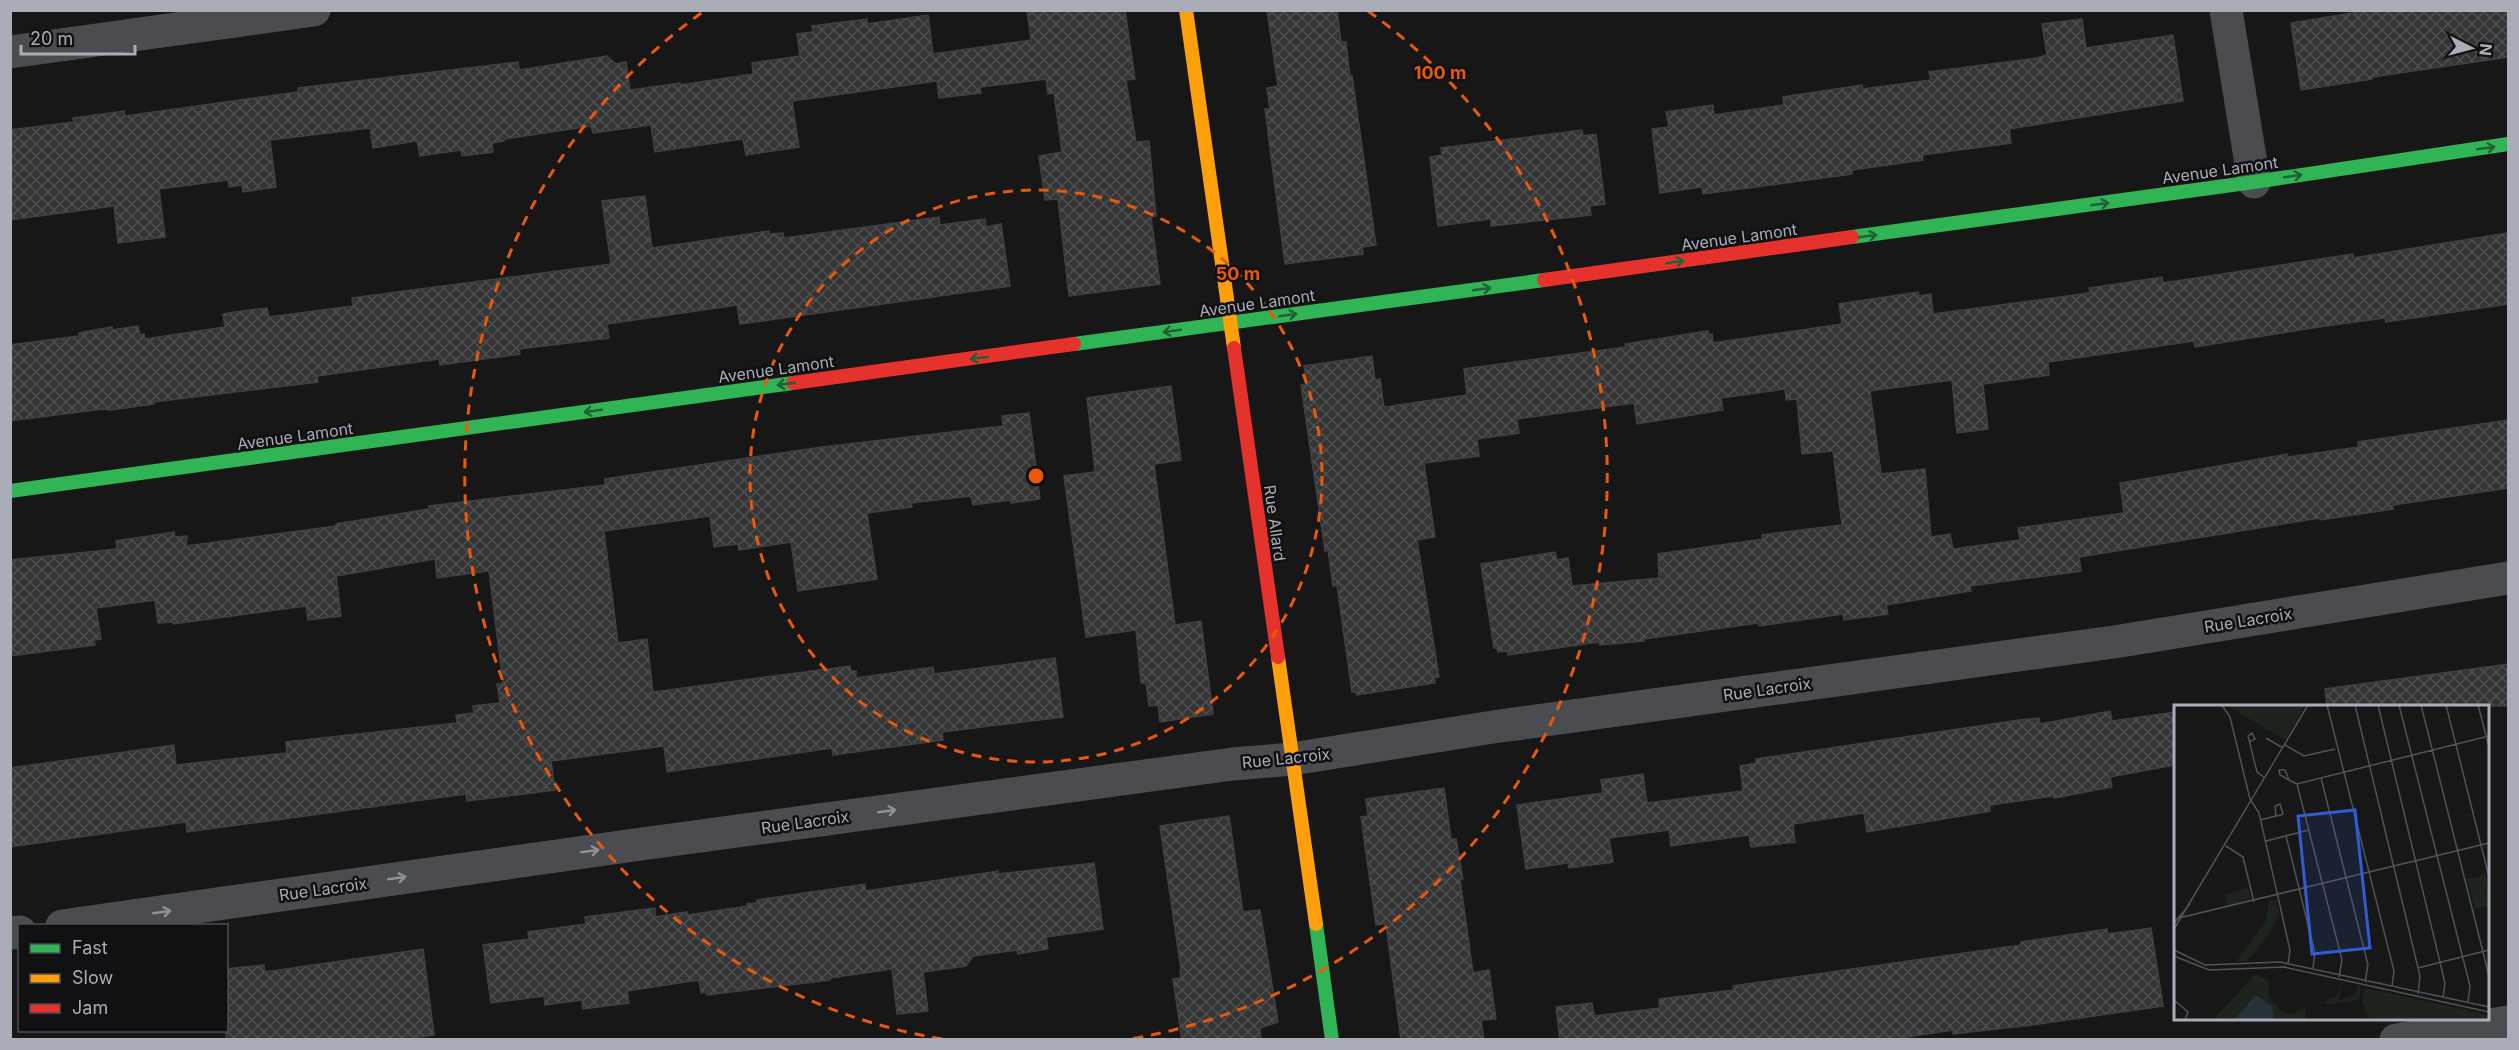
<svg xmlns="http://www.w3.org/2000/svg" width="2519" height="1050" font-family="Inter,sans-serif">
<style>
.building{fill:url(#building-cross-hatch);stroke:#3f4043;stroke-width:1.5}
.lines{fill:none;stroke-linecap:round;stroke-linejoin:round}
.street{stroke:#4b4c50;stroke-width:33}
.fast{stroke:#30b455;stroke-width:14}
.slow{stroke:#ff9f0a;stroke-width:14}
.jam{stroke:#e5322d;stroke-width:14}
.oneway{stroke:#206234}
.oneway2{stroke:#8c9099}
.ring{fill:none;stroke:#e8590c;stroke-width:3;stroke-dasharray:10 8}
.labels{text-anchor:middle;stroke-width:5;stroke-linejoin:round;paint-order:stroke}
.street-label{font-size:16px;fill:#a8adb8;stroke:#111113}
.inset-road{fill:none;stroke:#515357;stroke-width:1.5}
.view{fill:#325cd3;fill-opacity:0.15;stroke:#325cd3;stroke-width:3}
.inset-edge{fill:none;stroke:#a8adb8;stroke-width:3}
.centre{fill:#e8590c;stroke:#111113;stroke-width:3}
.ring-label{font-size:18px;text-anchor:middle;font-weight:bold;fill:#e8590c;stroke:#111113;stroke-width:5;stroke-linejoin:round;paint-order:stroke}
</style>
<defs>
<pattern id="building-cross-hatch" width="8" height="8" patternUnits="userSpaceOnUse" patternTransform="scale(1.5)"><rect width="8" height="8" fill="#353536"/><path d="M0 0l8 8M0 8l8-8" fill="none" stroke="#4f5051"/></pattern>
</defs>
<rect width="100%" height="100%" fill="#171717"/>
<path class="building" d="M1027 10H1125L1135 79 1126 80 1136 142 1149 141 1156 216 1151 217 1160 284 1069 296 1058 199 1045 200 1039 156 1062 152 1054 93 1048 94 1046 79 980 87 981 93 939 98 937 81 792 101 799 147 746 155 743 139 655 152 651 125 593 133 591 126 504 139V141L492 143 493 152 462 156 461 150 420 156 417 141 373 148 370 128 270 140 276 187 243 192 242 185 229 187 228 180 159 189 165 237 118 243 114 206 10 220V130L74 122 73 118 124 111 125 116 298 92V88L518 62 519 70 607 56 616 64 626 62 630 90 680 83V85L753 74 752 63 800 56 797 34 813 32 812 26 867 19V24L928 15 933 54 1031 40Z
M1267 10H1337L1341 42H1346L1350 77 1352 76 1376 245 1362 247 1363 254 1285 264 1265 109H1270L1267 88 1278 86Z
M2370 10H2508V57L2372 77V79L2301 90 2291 23Z
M2082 19 2086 48 2173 35 2183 101 2009 129 2011 143 1922 155 1923 160 1852 170V174L1703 194 1702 187 1660 193 1652 129 1669 127 1666 112 1713 105 1714 115 1784 105 1783 97 1862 85 1863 89 1931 80 1929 72 2037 58 2047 55 2042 24Z
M1582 130 1583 136 1596 134 1605 204 1590 206 1591 215 1491 226V219L1438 226 1430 157 1442 155 1441 148Z
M645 196 652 248 769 231V234L783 233 784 238 939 217 940 225 985 219 986 227 1001 224 1010 286 740 324 737 305 607 324 609 338 519 349 520 354 440 365 439 359 317 376 318 382 153 402 154 404 111 410 103 409 10 421V345L79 336V333L112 327V330L138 326 140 335 144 334 145 339 225 327 223 314 235 312 267 308 269 317 353 306 352 298 611 264 602 201Z
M2508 233V304L2386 322 2385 318 2325 326 2195 347 2194 341 2048 362 2049 375 1983 384 1988 429 1957 433 1952 380 1870 391 1881 474 1925 469 1931 537 1950 534 1953 549 2020 540 2018 528 2124 513 2120 483 2287 454 2288 457 2359 447 2358 442 2508 420V488L2393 505V509L2320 520V518L2079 557 2081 571 1970 586 1971 591 1886 605 1888 614 1844 620 1843 614 1759 626 1758 623 1644 639V641L1600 645 1599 642 1508 655V651L1498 652 1497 648H1494L1481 564 1555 552 1557 560 1568 558 1572 586 1659 578 1658 554 1763 539 1762 535 1768 534 1842 525 1833 451 1802 454 1797 399 1786 400 1785 389 1721 398 1723 410 1637 424 1634 403 1517 419 1519 433 1477 439 1479 456 1424 463 1435 537 1417 540 1439 677 1434 678 1435 683 1357 695 1356 692H1352L1337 585 1333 586 1328 550 1325 551 1301 385 1307 384 1304 366 1372 356 1375 380 1380 379 1384 407 1467 395 1464 369 1626 347 1625 344 1708 331V335L1712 334 1713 343 1842 324 1839 304 1918 292 1919 296 1931 294 1933 314 2090 293 2089 288 2162 277 2163 283 2353 254V258Z
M1171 386 1181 460 1154 464 1175 625 1201 621 1213 714 1160 722 1158 705 1149 706 1146 683H1141L1136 630 1086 637 1064 476 1095 472 1087 398Z
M1029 413 1040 499 1011 503V500L973 505 971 496 911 503 912 507 867 513 877 579 798 591 791 542 739 550 738 544 714 547 710 516 604 531 618 643 647 639 653 692 850 666 851 671H856V678L933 667 934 674 1055 658 1063 717 942 732 943 740 833 755 832 748 667 772 664 746 551 761 555 790 467 801 466 794 187 832 186 822 10 847V768L174 745 176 765 287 753 286 742 457 723 456 715 474 713 473 706 500 703 497 684 503 683 489 571 437 578 435 559 336 576 341 616 308 620 306 606 173 624V622L158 623 155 600 96 608 101 639 94 640 95 645 10 656V560L117 549 116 541 174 532 175 537 187 536 186 546 336 526V524L429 509V506L605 485V479L822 447 1003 426 1002 416Z
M2508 664V706H2327L2325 689Z
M2110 711 2112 721 2175 712V765L2110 777 2112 787 2054 798V796L1990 805V811L1867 832 1864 813 1793 824 1795 842 1751 847 1749 835 1671 846 1669 830 1609 838 1613 862 1569 868 1568 863 1526 869 1517 805 1603 793 1601 780 1643 774 1647 803 1743 791 1740 766 1756 763V759L2019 720 2039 718 2040 724Z
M1444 788 1451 839H1456L1463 879H1460L1473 973 1489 970 1496 1019 1481 1020 1484 1040H1401L1386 924 1376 925 1361 817 1368 816 1366 799Z
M1229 816 1243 912 1260 910 1278 1022 1260 1028 1261 1040H1182L1173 979 1181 978 1180 971 1181 970 1160 826Z
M1094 863 1103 929 1046 937 1048 949 1018 954 1017 950 973 956 966 966 923 972 928 1011 897 1014 892 969 830 978V980L707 995 706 992 701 993 699 980 627 991 629 1003 583 1009 582 1000 545 1005 544 996 491 1003 483 945 529 939 528 932 586 924 585 917 655 908V917L687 912V915L748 906 747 904 757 903V900L865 884 866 891 998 871V874Z
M2151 928 2163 1006 2032 1025 1953 1034V1030L1888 1040H1560L1556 1007 1592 1003 1594 1016 1660 1008 1659 999 1734 990 1733 986 2021 945V942L2107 929 2108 934Z
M423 949 434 1035 401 1040H226V969L264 965 265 972Z"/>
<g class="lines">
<path class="street" d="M2226 10 2254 182
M10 52 314 10
M62 926 627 846 1233 764 1292 759 1493 727 2114 642 2508 578
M10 933 20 932
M2396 1040 2508 1022"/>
<path class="fast" d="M1852 237 2254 182 2508 144
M1074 344 1544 280
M10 491 793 383
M1316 924 1332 1040"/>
<path class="slow" d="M1186 10 1234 348
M1278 657 1316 924"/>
<path class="jam" d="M1544 280 1852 237
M1234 348 1278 657
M793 383 1074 344"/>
</g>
<defs><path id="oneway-shaft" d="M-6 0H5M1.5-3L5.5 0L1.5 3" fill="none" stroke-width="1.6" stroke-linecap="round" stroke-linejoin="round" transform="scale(1.5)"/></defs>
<g class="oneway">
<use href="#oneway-shaft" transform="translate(2486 148) rotate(-8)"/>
<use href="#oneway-shaft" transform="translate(2293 176) rotate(-8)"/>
<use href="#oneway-shaft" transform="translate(2100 204) rotate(-8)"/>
<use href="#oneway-shaft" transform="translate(1868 236) rotate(-8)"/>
<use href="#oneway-shaft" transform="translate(1675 262) rotate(-8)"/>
<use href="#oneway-shaft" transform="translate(1482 289) rotate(-8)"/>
<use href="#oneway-shaft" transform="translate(1288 315) rotate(-8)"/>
<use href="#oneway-shaft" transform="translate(1172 331) rotate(172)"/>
<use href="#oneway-shaft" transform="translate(979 358) rotate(173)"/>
<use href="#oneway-shaft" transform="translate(786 384) rotate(172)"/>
<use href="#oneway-shaft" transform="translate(593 411) rotate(172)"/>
</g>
<g class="oneway2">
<use href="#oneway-shaft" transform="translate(887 811) rotate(-8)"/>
<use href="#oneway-shaft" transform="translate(590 851) rotate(-8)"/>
<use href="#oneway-shaft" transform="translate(397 878) rotate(-8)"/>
<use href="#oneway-shaft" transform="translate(162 912) rotate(-8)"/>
</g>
<g class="ring">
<circle cx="1036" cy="476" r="286"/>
<path d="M942 1039A571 571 0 0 1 704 11M1368 11A571 571 0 0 1 1130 1039"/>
</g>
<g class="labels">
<g class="street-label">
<text transform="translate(2220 170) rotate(-8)" y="6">Avenue Lamont</text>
<text transform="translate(1739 237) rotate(-8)" y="6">Avenue Lamont</text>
<text transform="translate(1257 303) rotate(-8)" y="6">Avenue Lamont</text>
<text transform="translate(776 369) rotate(-8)" y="6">Avenue Lamont</text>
<text transform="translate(295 436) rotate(-8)" y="6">Avenue Lamont</text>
<text transform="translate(1275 523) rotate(82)" y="6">Rue Allard</text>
<text transform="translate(2248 620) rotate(-9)" y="6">Rue Lacroix</text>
<text transform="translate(1767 689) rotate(-8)" y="6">Rue Lacroix</text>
<text transform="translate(1286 758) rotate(-6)" y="6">Rue Lacroix</text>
<text transform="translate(805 822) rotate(-8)" y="6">Rue Lacroix</text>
<text transform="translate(323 889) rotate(-8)" y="6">Rue Lacroix</text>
</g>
</g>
<g transform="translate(2174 705)">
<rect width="315" height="315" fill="#171717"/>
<path d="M168 278 165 295 182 289 183 281 187 282 185 295 154 300 149 297 163 291Z" fill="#1d241e"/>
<path d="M52 0H131L111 35ZM312 169 315 201 301 204 293 174ZM74 183 77 194 54 201 51 189ZM102 195 105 210 95 230 73 256 62 257 91 218 95 196ZM81 269 95 276 94 290 108 307 118 309 131 302 132 315H39ZM191 283 315 310V315H195L188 296Z" fill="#1d241e"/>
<path d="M82 290 98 301 100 315H60Z" fill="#2a3239"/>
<path class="inset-road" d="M48 0 56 12 76 94 85 108 116 245 114 259M153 0 220 266 218 281M181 0 246 271 244 289M204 0 271 278 269 292M225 0 296 281 294 297M247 0 315 271M272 0 315 172M304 0 315 42M92 33 109 43M75 37 81 34 78 28 74 31 83 67 91 73M111 40 130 51 161 44M147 73 194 260 191 277M115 75 111 65H105L106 70 115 75 123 79 315 31M123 79 168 255 165 272M86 115 102 111 107 110 109 109 106 99 101 101 102 111M112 131 141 248 139 263M92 136 135 125M52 141 69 152 80 197M5 213 315 138M0 218 16 199M0 224 134 0M0 245 31 260 106 257 315 302M0 251 35 265 110 262 315 307M244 263 315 245M0 295 14 307 11 315"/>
<path class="view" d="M181 105 196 243 138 249 124 111Z"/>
<rect width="315" height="315" class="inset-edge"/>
</g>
<circle cx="1036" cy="476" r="9" class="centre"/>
<g class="ring-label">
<text x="1440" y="79">100 m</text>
<text x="1238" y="280">50 m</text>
</g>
<rect width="2519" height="1050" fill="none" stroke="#a8adb8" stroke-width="24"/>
<rect x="18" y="924" width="210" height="108" fill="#111113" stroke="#4d4f55" stroke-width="1.5"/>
<rect x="30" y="944" width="30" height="9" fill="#30b455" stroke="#4d4f55" stroke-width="1.5"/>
<text x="72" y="954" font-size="18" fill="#a8adb8">Fast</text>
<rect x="30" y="974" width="30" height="9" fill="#ff9f0a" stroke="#4d4f55" stroke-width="1.5"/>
<text x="72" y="984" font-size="18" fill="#a8adb8">Slow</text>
<rect x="30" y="1004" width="30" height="9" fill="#e5322d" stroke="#4d4f55" stroke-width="1.5"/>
<text x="72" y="1014" font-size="18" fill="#a8adb8">Jam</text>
<g transform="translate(2471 48) rotate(96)" stroke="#111113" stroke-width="4.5" paint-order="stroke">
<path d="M0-4.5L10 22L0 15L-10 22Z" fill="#a8adb8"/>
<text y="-9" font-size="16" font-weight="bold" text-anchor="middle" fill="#a8adb8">N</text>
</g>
<path d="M21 45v9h114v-9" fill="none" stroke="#a8adb8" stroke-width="3"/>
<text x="30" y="45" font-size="18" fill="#a8adb8" stroke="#111113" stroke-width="4.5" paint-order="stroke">20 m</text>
</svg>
